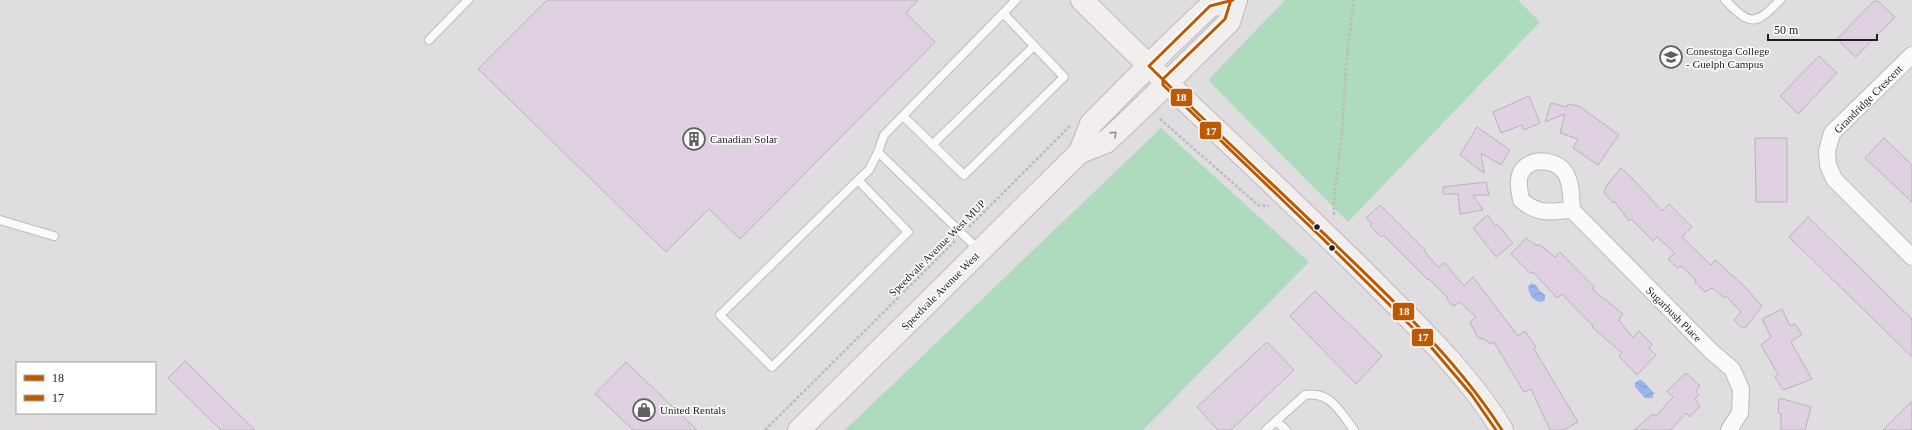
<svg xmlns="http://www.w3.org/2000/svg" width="1912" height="430" font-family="Georgia,serif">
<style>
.grass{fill:#aedabd}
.water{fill:url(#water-waves)}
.building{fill:#dfd1e2;stroke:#b7b4b7}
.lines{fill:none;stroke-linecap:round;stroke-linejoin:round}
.lane-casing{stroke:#bcbabc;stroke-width:10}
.street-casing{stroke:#bcbabc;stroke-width:18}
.secondary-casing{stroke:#bcbabc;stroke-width:24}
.path{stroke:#bcbcbc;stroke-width:2.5;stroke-dasharray:3 2;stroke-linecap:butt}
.lane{stroke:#fafafa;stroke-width:8}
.street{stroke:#fafafa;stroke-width:16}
.secondary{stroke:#f2eeee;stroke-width:22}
.bus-1-casing{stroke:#fff;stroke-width:6}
.bus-2-casing{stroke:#fff;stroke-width:6}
.bus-1{stroke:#bf5900;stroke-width:3}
.bus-2{stroke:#bf5900;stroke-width:3}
.oneway{stroke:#939091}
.bus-dot{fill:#1f1d1f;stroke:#fff;stroke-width:1.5}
.labels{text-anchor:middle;stroke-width:3;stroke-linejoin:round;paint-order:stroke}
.poi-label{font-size:11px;fill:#1f1d1f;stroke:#fff;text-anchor:start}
.street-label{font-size:11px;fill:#1f1d1f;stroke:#fff}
.line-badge{stroke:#fff;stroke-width:1.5}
.badge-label{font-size:11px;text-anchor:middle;font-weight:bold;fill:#fff}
</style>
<defs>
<pattern id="water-waves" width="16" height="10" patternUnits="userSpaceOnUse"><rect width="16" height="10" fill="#9ab4ed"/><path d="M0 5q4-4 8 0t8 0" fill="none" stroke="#849acb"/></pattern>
</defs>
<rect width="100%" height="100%" fill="#e0dde1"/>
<path class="grass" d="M1285 0H1518L1540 22 1348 222 1208 80Z
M1161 128 1309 262 1143 430H845Z"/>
<path class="water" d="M1531 283 1536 285 1540 291 1545 295V300L1542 302C1534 302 1529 295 1528 287Z
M1639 380H1642L1654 393 1652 398H1645L1635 387V383Z"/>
<path class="building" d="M547 0H918L906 13 935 42 740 239 709 209 666 252 478 69Z
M1874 1H1878L1895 17 1856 57 1837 39Z
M1819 56 1837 73 1798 114 1780 96Z
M1529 96 1540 123 1524 130 1522 125 1501 133 1493 112Z
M1551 103 1567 107 1568 104 1579 106 1619 135 1598 165 1573 148 1578 139 1560 133 1565 114 1545 122Z
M1477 127 1510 150 1501 165 1481 153 1484 173 1460 155Z
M1755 138H1787V202H1756Z
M1884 138 1912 165V202L1865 158Z
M1621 168 1633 179 1662 211 1669 204 1692 227 1682 237 1711 265 1715 260 1743 285 1762 306 1746 327H1741L1734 320 1741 312 1726 296 1724 298 1712 288 1705 292 1695 282 1696 280 1681 266 1677 268 1668 259 1675 253 1657 237 1653 241 1631 219 1629 221 1614 201 1613 203 1604 192 1607 185Z
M1486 182 1489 195H1473L1483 210 1460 214 1458 194H1443V187Z
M1380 205 1425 250 1424 251 1438 267 1445 263 1464 286 1473 277 1518 336 1525 331 1536 347 1534 349 1578 422 1564 430H1550L1531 389 1524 392 1494 342 1491 344 1484 339 1478 338 1470 322 1476 317 1460 302 1453 306 1447 299 1448 298 1429 279 1428 280 1383 235 1381 237 1370 226 1372 224 1366 218Z
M1488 215 1495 226 1497 224 1513 243 1496 257 1473 228Z
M1808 217 1912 319V357L1789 237Z
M1526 238 1537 246 1539 244 1555 257 1560 252 1594 287 1593 290 1623 314 1619 320 1633 338 1639 331 1652 344 1649 348 1656 355 1637 375 1619 356 1622 353 1592 327 1593 326 1562 294 1557 298 1533 272 1531 274 1511 254Z
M1315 291 1382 356 1356 384 1290 316Z
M1782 309 1790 326 1795 324 1802 334 1791 342 1812 379 1783 390 1775 377 1778 374 1761 345 1771 337 1762 319Z
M1267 342 1294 370 1231 430H1218L1197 407Z
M185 361 255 430H221L168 378Z
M626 362 697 430H633L595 394Z
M1686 373 1700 386 1696 391 1699 395 1695 399 1700 406 1690 417 1686 413 1671 430H1634L1653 414 1656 416 1673 397 1667 391Z
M1779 398 1811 407 1805 430H1781V414L1778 413Z
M1912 401V430H1883Z"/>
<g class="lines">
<g class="lane-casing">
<path id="lane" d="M1725 0C1750 25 1754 27 1780 0
M429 40 468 0
M903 116 964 175 1064 77 1003 13
M932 145 1034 46
M858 180 908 232 772 367 720 315 858 180 869 170 878 152
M0 220 54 236
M980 251 878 152 884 135 1016 0
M1276 421 1286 430
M1266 430 1305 395C1331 391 1340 412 1354 430"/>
</g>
<g class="street-casing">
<path id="street" d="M1912 55 1832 133 1827 151 1828 165 1834 179 1912 257
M1572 210C1549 211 1540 216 1521 200 1520 193 1517 183 1520 175 1527 156 1557 158 1566 174 1572 185 1571 198 1572 210L1711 351 1732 369 1741 389 1740 413 1729 430"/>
</g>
<g class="secondary-casing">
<path id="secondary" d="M1082 0C1175 93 1273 182 1367 275 1413 322 1469 374 1502 430
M1080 152 1091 124 1166 48 1210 6 1233 0
M799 430 1080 152 1106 142 1146 104 1229 22 1236 0"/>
</g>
<path class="path" d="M1160 119 1258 205 1269 206
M1334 215V198L1342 135 1346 64 1354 0
M969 227 1070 126
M765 430 955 241"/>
<use href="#lane" class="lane"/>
<use href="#street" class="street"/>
<use href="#secondary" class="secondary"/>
<g class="bus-1-casing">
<path id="bus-1" d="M1233 0 1210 6 1149 66C1213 129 1279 190 1343 252 1400 307 1459 363 1502 430"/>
</g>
<g class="bus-2-casing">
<path id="bus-2" d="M1231 0 1225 19 1163 79V85L1322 238 1425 340 1471 394 1496 430"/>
</g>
<use href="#bus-1" class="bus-1"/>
<use href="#bus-2" class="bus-2"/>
</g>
<defs><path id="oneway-chevron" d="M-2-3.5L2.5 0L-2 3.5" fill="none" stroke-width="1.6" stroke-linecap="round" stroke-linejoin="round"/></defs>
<use class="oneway" href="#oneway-chevron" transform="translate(1114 134) rotate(-44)"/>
<defs>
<g id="university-ring" transform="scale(1.15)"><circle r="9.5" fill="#fff" stroke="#636063" stroke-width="1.5"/><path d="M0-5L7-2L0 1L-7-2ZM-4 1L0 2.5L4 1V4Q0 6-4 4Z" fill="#636063"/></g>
<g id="building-ring" transform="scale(1.15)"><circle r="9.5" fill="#fff" stroke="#636063" stroke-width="1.5"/><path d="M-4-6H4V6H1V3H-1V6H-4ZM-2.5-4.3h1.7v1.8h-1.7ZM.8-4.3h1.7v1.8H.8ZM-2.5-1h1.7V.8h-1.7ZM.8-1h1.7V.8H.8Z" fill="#636063"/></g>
<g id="shop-ring" transform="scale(1.15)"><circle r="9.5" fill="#fff" stroke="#636063" stroke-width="1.5"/><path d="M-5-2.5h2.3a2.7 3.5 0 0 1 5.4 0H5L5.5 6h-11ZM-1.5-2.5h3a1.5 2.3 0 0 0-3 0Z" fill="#636063"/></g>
</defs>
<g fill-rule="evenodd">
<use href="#university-ring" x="1671" y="57"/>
<use href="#building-ring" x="694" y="139"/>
<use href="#shop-ring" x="644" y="410"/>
</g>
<g class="bus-dot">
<circle cx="1317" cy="227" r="3.5"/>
<circle cx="1332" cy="248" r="3.5"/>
</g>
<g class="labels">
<g class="poi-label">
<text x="1686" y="55">Conestoga College<tspan x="1686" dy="13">- Guelph Campus</tspan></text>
<text x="710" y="143">Canadian Solar</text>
<text x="660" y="414">United Rentals</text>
</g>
<g class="street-label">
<text transform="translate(1868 99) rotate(-45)" y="4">Grandridge Crescent</text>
<text transform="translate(937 248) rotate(-45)" y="4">Speedvale Avenue West MUP</text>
<text transform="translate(940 291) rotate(-45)" y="4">Speedvale Avenue West</text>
<text transform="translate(1674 314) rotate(45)" y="4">Sugarbush Place</text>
</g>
</g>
<g class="line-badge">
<rect x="1170" y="88" width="23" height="19" rx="4" fill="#bf5900"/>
<rect x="1199" y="121" width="23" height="19" rx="4" fill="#bf5900"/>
<rect x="1392" y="302" width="23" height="19" rx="4" fill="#bf5900"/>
<rect x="1411" y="328" width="23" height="19" rx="4" fill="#bf5900"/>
</g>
<g class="badge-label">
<text x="1181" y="101">18</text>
<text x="1211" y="135">17</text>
<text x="1404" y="315">18</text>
<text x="1423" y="341">17</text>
</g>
<rect x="16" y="362" width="140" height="52" fill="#ffffff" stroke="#a5a5a5"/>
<rect x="24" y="375" width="20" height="6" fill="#bf5900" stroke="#a5a5a5"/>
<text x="52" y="382" font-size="12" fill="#1f1d1f">18</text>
<rect x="24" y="395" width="20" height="6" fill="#bf5900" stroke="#a5a5a5"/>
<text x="52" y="402" font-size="12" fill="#1f1d1f">17</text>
<path d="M1768 34v6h109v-6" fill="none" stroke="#1f1d1f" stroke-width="2"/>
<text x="1774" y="34" font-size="12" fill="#1f1d1f" stroke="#ffffff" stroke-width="3" paint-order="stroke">50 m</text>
</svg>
